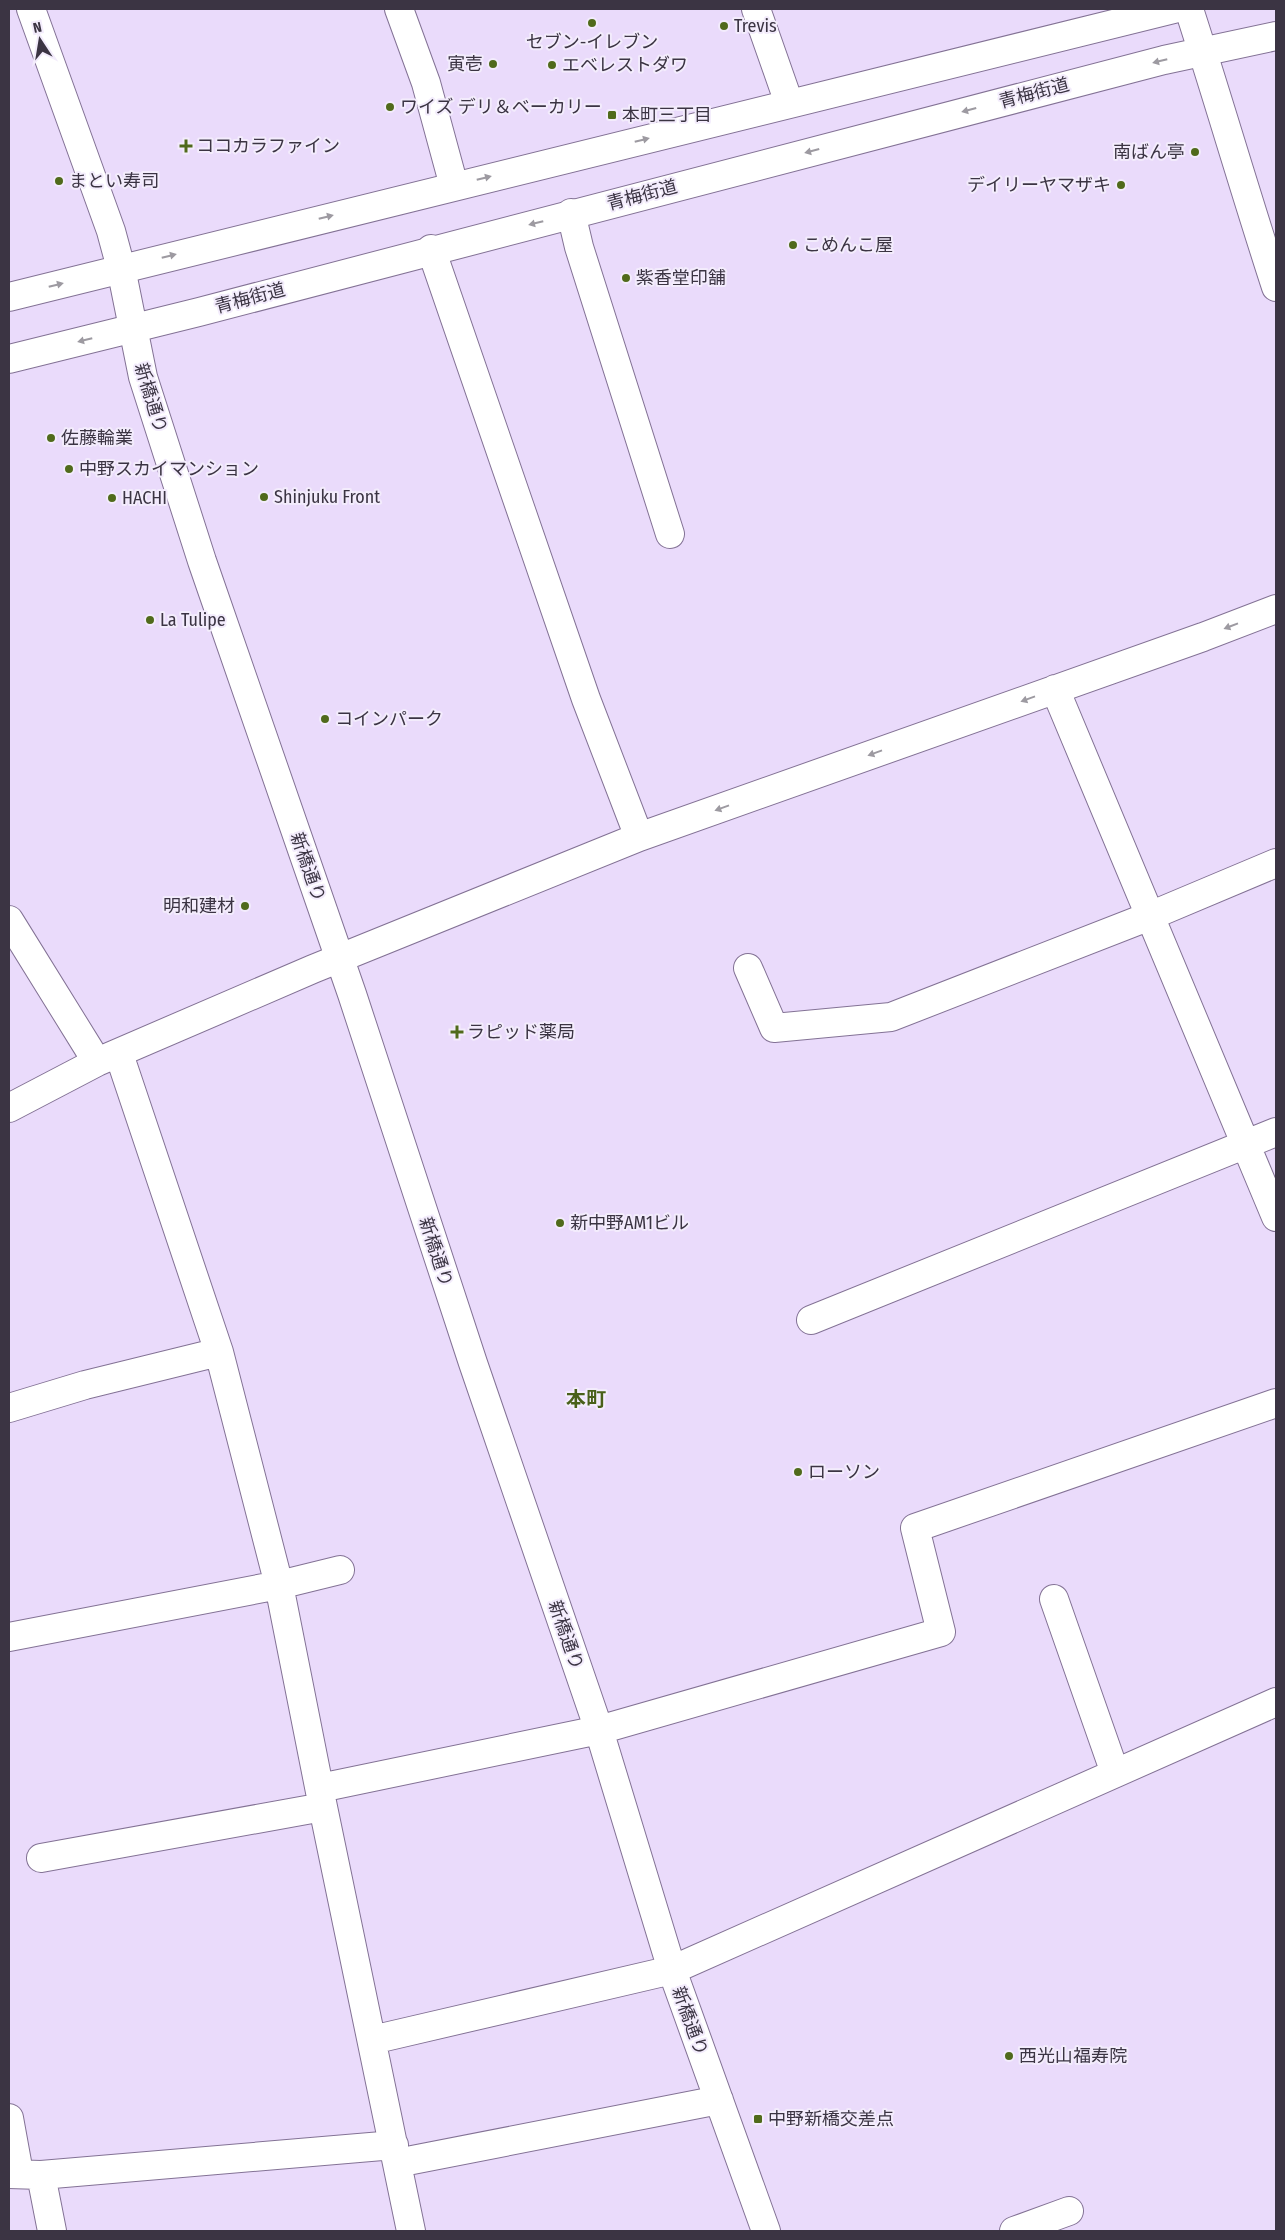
<svg xmlns="http://www.w3.org/2000/svg" width="1285" height="2240" font-family="'Fira Sans Condensed','Noto Sans JP',sans-serif">
<style>
.lines{fill:none;stroke-linecap:round;stroke-linejoin:round}
.minor-casing{stroke:#837295;stroke-width:30}
.major-casing{stroke:#837295;stroke-width:30}
.minor{stroke:#fff;stroke-width:28}
.major{stroke:#fff;stroke-width:28}
.oneway{fill:#9d9aa1}
.poi-dot{fill:#506a1b;stroke:#f3ecfc;stroke-width:2}
.labels{text-anchor:middle;stroke-width:4;stroke-linejoin:round;paint-order:stroke}
.poi-label{font-size:18px;fill:#3b3443;stroke:#f3ecfc;text-anchor:start}
.street-label{font-size:18px;fill:#3b3443;stroke:#f3ecfc}
.quarter-label{font-size:20px;font-weight:bold;fill:#496019;stroke:#f3ecfc}
</style>
<rect width="100%" height="100%" fill="#eadbfb"/>
<g class="lines">
<g class="minor-casing">
<path id="minor" d="M31 9 111 231 121 268 143 377 202 561 352 994 473 1363 599 1730 672 1970 766 2231
M399 9 426 83 454 186
M756 9 789 103
M1189 9C1219 102 1246 195 1276 287
M571 213 579 247 670 534
M431 249 586 699 639 837
M1055 689 1276 1217
M9 920 97 1062
M748 968 774 1028 891 1017 1150 916 1276 863
M119 1054 219 1352 279 1585 323 1807 411 2231
M9 1108 97 1062 313 969 639 837 1203 637 1276 609
M811 1320 1276 1132
M9 1408 85 1385 219 1352
M1054 1599 1115 1773
M9 1637 279 1585 340 1570
M320 1788 599 1730 941 1632 915 1528 1276 1403
M41 1858 323 1807
M372 2040 672 1970 1276 1702
M9 2118 19 2173
M397 2163 719 2100
M9 2174 41 2175 394 2145
M41 2175 52 2231
M1014 2231 1069 2211"/>
</g>
<g class="major-casing">
<path id="major" d="M9 297 1174 9
M9 359 199 312 1164 60 1276 36"/>
</g>
<use href="#minor" class="minor"/>
<use href="#major" class="major"/>
</g>
<defs><path id="oneway-solid" d="M-6-.8H1V-3.2L6.5 0L1 3.2V.8H-6Z" transform="scale(1.25)"/></defs>
<g class="oneway">
<use href="#oneway-solid" transform="translate(1160 61) rotate(166)"/>
<use href="#oneway-solid" transform="translate(969 110) rotate(165)"/>
<use href="#oneway-solid" transform="translate(642 140) rotate(-14)"/>
<use href="#oneway-solid" transform="translate(812 151) rotate(165)"/>
<use href="#oneway-solid" transform="translate(484 178) rotate(-14)"/>
<use href="#oneway-solid" transform="translate(326 217) rotate(-14)"/>
<use href="#oneway-solid" transform="translate(536 223) rotate(166)"/>
<use href="#oneway-solid" transform="translate(169 256) rotate(-14)"/>
<use href="#oneway-solid" transform="translate(56 285) rotate(-14)"/>
<use href="#oneway-solid" transform="translate(85 340) rotate(166)"/>
<use href="#oneway-solid" transform="translate(1231 626) rotate(159)"/>
<use href="#oneway-solid" transform="translate(1028 699) rotate(160)"/>
<use href="#oneway-solid" transform="translate(875 753) rotate(160)"/>
<use href="#oneway-solid" transform="translate(722 808) rotate(160)"/>
</g>
<g class="poi-dot">
<circle cx="592" cy="23" r="5"/>
<circle cx="724" cy="26" r="5"/>
<circle cx="493" cy="64" r="5"/>
<circle cx="552" cy="65" r="5"/>
<circle cx="390" cy="107" r="5"/>
<rect x="607" y="110" width="10" height="10" rx="2.5"/>
<path d="M183.5 138.5h5v5h5v5h-5v5h-5v-5h-5v-5h5z"/>
<circle cx="1195" cy="152" r="5"/>
<circle cx="59" cy="181" r="5"/>
<circle cx="1121" cy="185" r="5"/>
<circle cx="793" cy="245" r="5"/>
<circle cx="626" cy="278" r="5"/>
<circle cx="51" cy="438" r="5"/>
<circle cx="69" cy="469" r="5"/>
<circle cx="264" cy="497" r="5"/>
<circle cx="112" cy="498" r="5"/>
<circle cx="150" cy="620" r="5"/>
<circle cx="325" cy="719" r="5"/>
<circle cx="245" cy="906" r="5"/>
<path d="M454.5 1024.5h5v5h5v5h-5v5h-5v-5h-5v-5h5z"/>
<circle cx="560" cy="1223" r="5"/>
<circle cx="798" cy="1472" r="5"/>
<circle cx="1009" cy="2056" r="5"/>
<rect x="753" y="2114" width="10" height="10" rx="2.5"/>
</g>
<g class="labels">
<g class="poi-label">
<text x="734" y="32">Trevis</text>
<text x="592" y="48" text-anchor="middle">セブン-イレブン</text>
<text x="483" y="70" text-anchor="end">寅壱</text>
<text x="562" y="71">エベレストダワ</text>
<text x="400" y="113">ワイズ デリ＆ベーカリー</text>
<text x="622" y="121">本町三丁目</text>
<text x="196" y="152">ココカラファイン</text>
<text x="1185" y="158" text-anchor="end">南ばん亭</text>
<text x="69" y="187">まとい寿司</text>
<text x="1111" y="191" text-anchor="end">デイリーヤマザキ</text>
<text x="803" y="251">こめんこ屋</text>
<text x="636" y="284">紫香堂印舗</text>
<text x="61" y="444">佐藤輪業</text>
<text x="79" y="475">中野スカイマンション</text>
<text x="274" y="503">Shinjuku Front</text>
<text x="122" y="504">HACHI</text>
<text x="160" y="626">La Tulipe</text>
<text x="335" y="725">コインパーク</text>
<text x="235" y="912" text-anchor="end">明和建材</text>
<text x="467" y="1038">ラピッド薬局</text>
<text x="570" y="1229">新中野AM1ビル</text>
<text x="808" y="1478">ローソン</text>
<text x="1019" y="2062">西光山福寿院</text>
<text x="768" y="2125">中野新橋交差点</text>
</g>
<g class="street-label">
<text transform="translate(1034 93) rotate(-15)" y="6">青梅街道</text>
<text transform="translate(642 195) rotate(-15)" y="6">青梅街道</text>
<text transform="translate(250 298) rotate(-15)" y="6">青梅街道</text>
<text transform="translate(151 398) rotate(73)" y="6">新橋通り</text>
<text transform="translate(308 867) rotate(71)" y="6">新橋通り</text>
<text transform="translate(436 1252) rotate(72)" y="6">新橋通り</text>
<text transform="translate(566 1635) rotate(71)" y="6">新橋通り</text>
<text transform="translate(690 2021) rotate(70)" y="6">新橋通り</text>
</g>
<g class="quarter-label">
<text x="586" y="1406">本町</text>
</g>
</g>
<rect width="1285" height="2240" fill="none" stroke="#3b3443" stroke-width="20"/>
<g transform="translate(40 40) rotate(348)" stroke="#f3ecfc" stroke-width="4" paint-order="stroke">
<path d="M0-4L9 19L0 12L-9 19Z" fill="#3b3443"/>
<text y="-8" font-size="14" font-weight="bold" text-anchor="middle" fill="#3b3443">N</text>
</g>
</svg>
